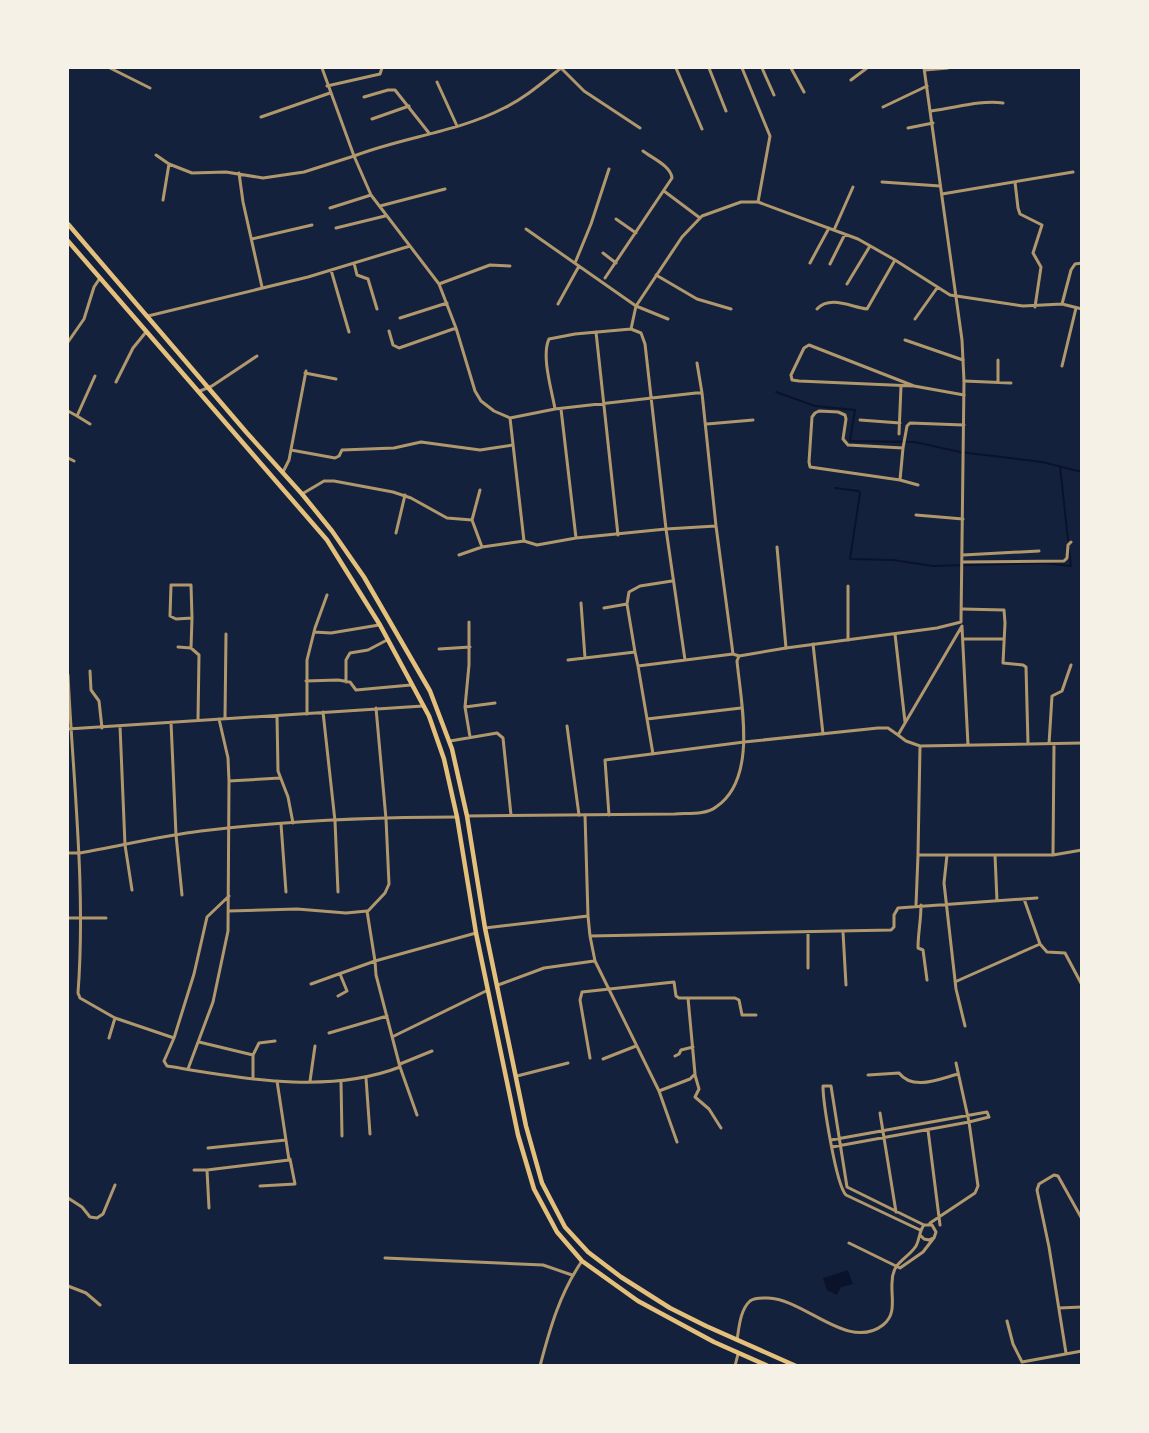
<svg xmlns="http://www.w3.org/2000/svg" width="1149" height="1433" font-family="Helvetica,sans-serif">
<style>
.water{fill:#0b132b}
.lines{fill:none;stroke-linecap:round;stroke-linejoin:round}
.stream{stroke:#0b132b;stroke-width:2}
.minor{stroke:#b1986c;stroke-width:3}
.tertiary{stroke:#b1986c;stroke-width:3}
.trunk{stroke:#e5c07b;stroke-width:4.5}
</style>
<rect width="100%" height="100%" fill="#14213d"/>
<path class="water" d="M848 1270 853 1284 841 1287 837 1295 827 1290 823 1278Z"/>
<g class="lines">
<path class="stream" d="M776 392 815 406 855 410 850 441 915 442 960 452 1042 462 1082 472
M1060 466 1068 540
M835 488 859 491 860 493 850 559 893 560 933 566 1043 563 1071 566 1069 550"/>
<path class="minor" d="M110 68 150 88
M561 68C543 82 525 98 504 108 458 132 403 137 354 156L371 195 439 284 456 328 475 391 481 401 494 411 510 418 555 409 696 393H702L716 526 733 654
M561 68 584 91 640 128
M676 68 702 129
M709 68 726 111
M742 68 770 136 758 202
M762 68 774 95
M791 68 804 92
M925 70 948 68
M851 80 867 68
M437 82 457 126
M327 86 380 74 382 68
M364 97 388 90H395L429 133
M883 107 927 86
M931 111C956 108 979 100 1003 103
M261 117 330 93
M372 119 409 106
M908 128 933 123
M156 155 169 164 192 173 226 172 263 178 304 172 354 156 322 68
M239 173 243 202 262 287
M882 182 940 186
M1015 182 1018 208 1020 214 1042 225 1033 253 1041 267 1035 307
M664 191 700 218
M942 194 1073 172
M163 200 169 164
M380 206 445 189
M330 208 371 195
M616 219 636 233
M336 228 385 216
M526 229 636 306 668 319
M834 230 853 187
M252 239 312 225
M603 253 616 263
M354 263 357 275 368 279 377 309
M575 263 591 224 609 169
M810 263 829 228
M830 264 845 234
M331 270 349 332
M656 275 697 299 731 309
M605 278 672 178C671 166 652 158 643 151
M439 284 490 265 510 266
M847 284 870 246
M558 304 579 266
M1062 304 1071 270 1075 264 1082 263
M817 309C830 295 851 307 867 309L895 260
M148 316 308 277 410 246
M400 318 447 303
M915 319 937 288
M389 331 393 345 399 348 456 328
M596 332 618 535
M905 340 963 360
M68 342 84 319 94 287 100 278
M998 360V382
M697 363 702 393
M1062 366 1076 308
M305 373 336 379
M964 381 1011 383
M116 382 133 348 146 332
M914 386 809 345 804 348 791 375 792 380 799 381 914 386 964 395
M200 391 212 386 257 356
M555 409C552 391 541 356 549 339L575 334 631 329
M561 409 576 538
M68 411 77 416 95 376
M819 411 838 412 845 415 846 419 843 439 848 445 903 448 900 480 810 467 809 462 812 417 815 413Z
M77 416 90 424
M510 418 524 541
M860 420 900 423
M707 424 753 420
M899 434 901 386
M903 448 907 426 910 423 964 425
M291 450 335 458 339 456 342 450 394 448 421 442 480 450 513 445
M68 458 74 461
M283 472 289 460 306 371
M900 480 918 485
M302 494 324 481H334L393 492 411 498 447 518 472 520 482 547
M916 515 963 519
M472 520 480 490
M396 533 405 495
M777 547 786 648
M459 555 482 547 524 541 537 545 576 538 666 529 716 526
M963 555 1039 551
M963 562 1064 561 1067 558 1068 545 1071 542
M848 586V640
M581 603 585 658
M604 608 627 604
M962 609 1004 610 1005 623 1003 663 1023 665 1026 667 1028 744
M962 626 898 735 906 741 920 746 1082 743
M962 627 968 745
M314 632 331 633 379 625
M895 634 905 722
M963 639H1004
M813 644 823 734
M178 647 191 648 199 655 198 720
M191 648 192 618 176 619 170 616 171 585H191L192 618
M439 649 470 647
M635 652 627 604 629 592 640 586 672 581
M568 660 635 652 638 666
M685 660 666 529 645 344 641 333 631 329 636 306 682 237 702 216 741 202H758L858 239 895 260 950 295 1023 306 1062 304 1082 309
M90 671 91 690 99 701 102 728
M68 675C73 781 86 887 78 993L80 998 115 1018 174 1038
M306 681 338 680 350 682 356 690 411 685
M346 682V660L350 653 368 650 387 640
M465 707 469 665V622
M323 712 335 821 338 892
M307 714V660L315 628 327 595
M277 716 278 771 288 797 293 823
M225 718 226 634
M219 719 228 758 229 781 280 778
M647 719 741 708
M171 722 176 835 182 895
M120 726 125 845 132 890
M567 726 579 815
M68 729 423 706
M470 737 465 707 495 703
M450 741 497 733 503 738 511 815
M1049 744 1052 696 1062 691 1071 665
M653 754 638 666 733 654 739 656
M609 815 605 760 744 742 878 728H888L898 735
M281 824 286 892
M918 855 920 746
M947 855 944 883 956 989 965 1026
M995 855 997 901
M1053 855 1054 744
M229 896 207 917 194 974 174 1038 164 1061 167 1066C242 1078 327 1095 400 1067L376 975 375 961 476 933
M1024 899 1040 944 1047 952 1065 953 1082 985
M916 905 918 855H1053L1082 850
M921 905C921 921 918 933 918 948L923 950 927 980
M229 911 297 909 346 913 367 911 375 961 311 984
M368 911 385 893 389 884 386 819 376 708
M588 916 590 936 891 930 894 927V915L898 908 1037 898
M68 918H106
M485 928 588 916 585 815
M808 932V968
M843 932 846 985
M590 936 595 961 659 1091 677 1142
M957 981 1040 944
M498 985 544 968 594 961
M338 996 347 991 340 974
M329 1033 387 1016
M394 1036 488 990
M109 1038 115 1018
M199 1042 253 1055V1078
M253 1055 259 1043 275 1041
M675 1056 679 1054 681 1050 693 1047
M590 1058 580 1000 582 992 674 982 676 996 679 998H735L739 1000 742 1015H756
M603 1059 636 1046
M400 1064 432 1051
M400 1067 417 1115
M188 1069 213 1002 228 931 229 781
M695 1075 699 1089 695 1097 709 1109 721 1128
M868 1075 899 1073C913 1091 939 1079 958 1074
M517 1076 568 1063
M366 1078 370 1134
M310 1081 315 1046
M341 1082 342 1136
M659 1091 690 1079 695 1074 688 998
M880 1113 896 1212
M928 1130 940 1225
M831 1140 987 1112 989 1117 969 1122 832 1147
M208 1148 286 1140
M194 1170H207
M260 1186 295 1184 290 1159
M68 1198 82 1207 90 1217 97 1218 103 1214 115 1185
M209 1208 207 1170 289 1160 277 1081
M930 1223 975 1193 978 1186 969 1122 956 1063
M920 1230 846 1195C836 1185 823 1102 823 1086H831L847 1187 924 1225
M849 1243 900 1268
M385 1258 543 1265 572 1275
M900 1268 923 1252 933 1239
M68 1286 86 1293 100 1305
M1059 1308 1082 1307
M1007 1321 1013 1344 1022 1362 1082 1351
M737 1340C739 1328 740 1310 750 1301 755 1297 762 1298 768 1298 805 1299 848 1352 883 1325 897 1314 891 1298 892 1283 892 1261 907 1260 916 1246 920 1239 919 1231 924 1225H932L936 1232 934 1238 929 1240 924 1239 920 1235
M1066 1353 1049 1247 1037 1190 1039 1184 1054 1175 1058 1176 1082 1219
M735 1366 738 1354"/>
<path class="tertiary" d="M467 816 675 814C688 813 706 815 716 807 758 779 741 703 737 661L739 656 786 648 937 628 961 622 964 381 962 340 924 68
M68 853H80C120 846 160 836 201 831 285 821 372 817 457 817
M540 1366C550 1328 560 1293 582 1261"/>
<path class="trunk" d="M68 224 247 433 302 494 332 531 364 577 430 691 452 749 467 816 485 928 526 1126 542 1183 565 1227 588 1252 621 1277 670 1308 706 1326 796 1366
M68 241 327 540 380 625 429 716 444 759 457 817 476 933 518 1135 534 1189 557 1232 582 1261 638 1301 714 1342 768 1366"/>
</g>
<rect width="1149" height="1433" fill="none" stroke="#f6f1e7" stroke-width="138"/>
</svg>
